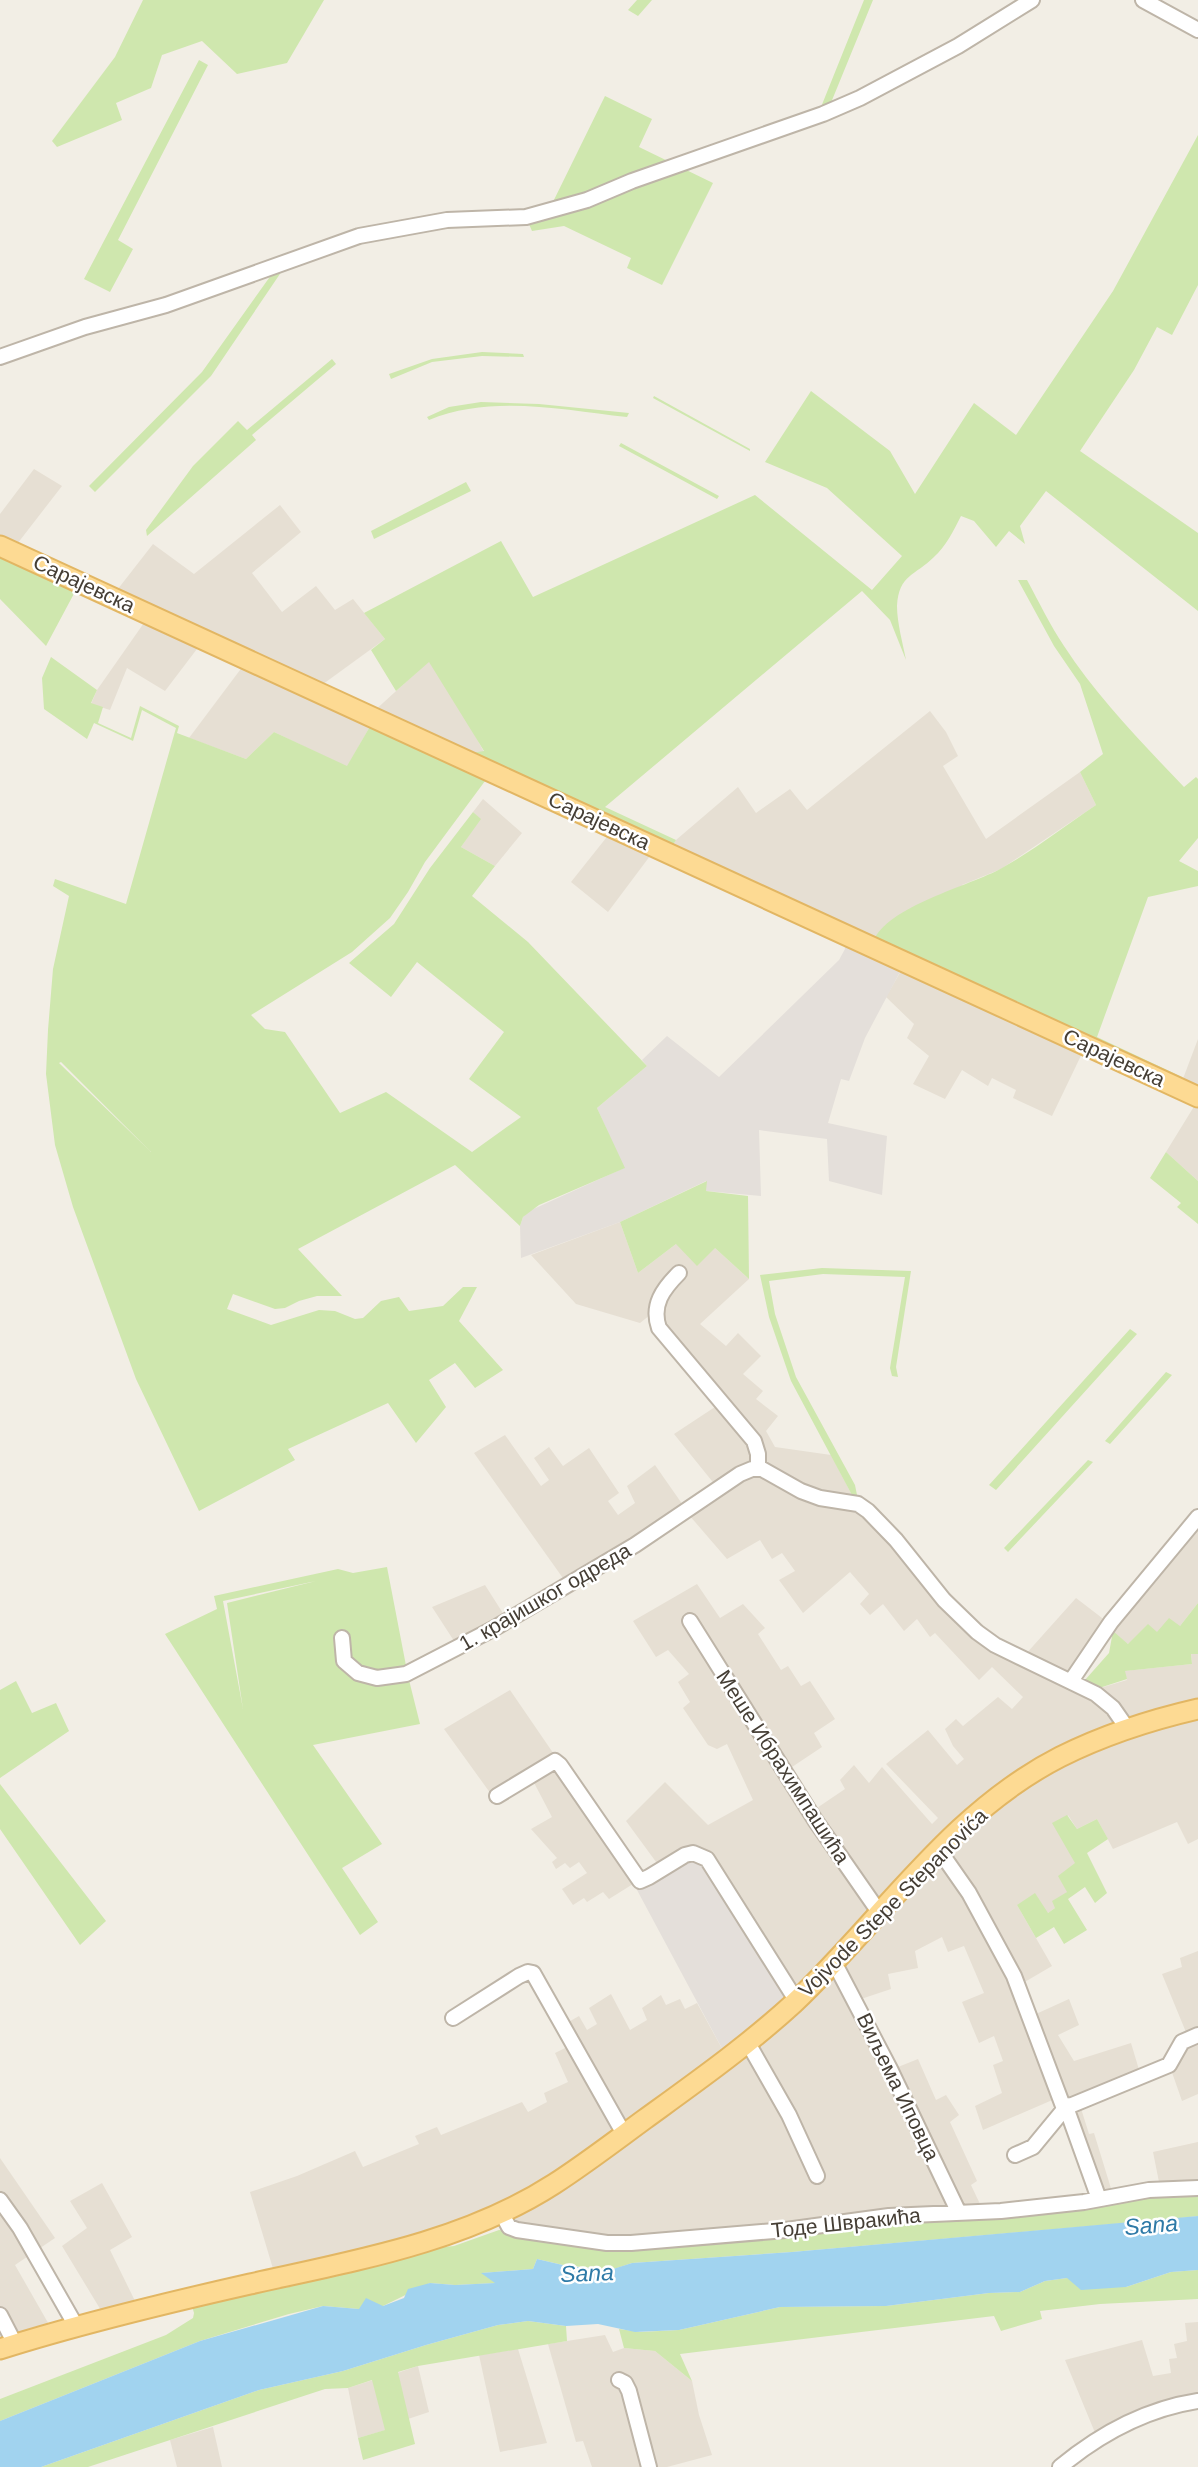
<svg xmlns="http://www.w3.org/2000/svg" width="1198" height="2467" font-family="Arial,sans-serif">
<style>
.residential{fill:#e6dfd3}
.industrial{fill:#e4dfda}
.green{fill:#cfe7ae;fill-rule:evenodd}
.water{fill:#a1d3ef}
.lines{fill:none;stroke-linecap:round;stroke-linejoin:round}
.minor-casing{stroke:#beb5a8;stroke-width:18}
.major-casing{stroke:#e2b663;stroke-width:23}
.minor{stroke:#fff;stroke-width:14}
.major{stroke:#fdda93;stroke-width:19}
.labels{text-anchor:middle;stroke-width:5;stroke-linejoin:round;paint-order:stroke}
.street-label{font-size:21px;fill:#453e35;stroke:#fff}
.water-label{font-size:23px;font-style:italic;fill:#2e7aa7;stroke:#fff}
</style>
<rect width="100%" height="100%" fill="#f2eee5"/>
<path class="residential" d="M34 469 62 486 14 548 0 541V514Z
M280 505 301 532 252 573 282 612 316 586 335 610 353 599 385 639 319 687 114 594 153 544 194 574Z
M146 620 200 645 165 691 127 668 110 710 91 704 97 690Z
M429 661 467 721 484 752 465 754 372 713Z
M243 666 372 723 347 767 274 732 246 759 189 738Z
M930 711 946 732 958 756 943 766 986 839 1080 772 1096 805 1001 869 962 885 1088 1041 1052 1116 1013 1098 1016 1090 992 1078 988 1086 962 1070 945 1099 913 1084 929 1056 907 1038 914 1024 886 997 902 969 671 848 676 840 738 787 756 813 790 789 807 810Z
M483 799 522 833 495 866 461 847 480 819 473 812Z
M610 833 653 852 608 912 571 882Z
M1198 1039V1091L1181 1084Z
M1198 1100V1181L1166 1152Z
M620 1222 638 1273 676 1244 715 1248 749 1279 700 1324 726 1346 738 1333 761 1356 743 1374 763 1391 756 1399 778 1416 766 1431 775 1447 831 1455 853 1497 803 1492 773 1470 650 1315 640 1323 576 1304 531 1255Z
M718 1405 753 1443 758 1459 767 1471 789 1491 810 1501 851 1505 862 1511 879 1525 950 1610 976 1634 1037 1671 1091 1697 1104 1706 1114 1720 1116 1727 1067 1747 1034 1765 1002 1787 934 1848 947 1862 991 1935 1018 1993 1057 2098 983 2130 975 2106 1002 2093 993 2065 1003 2061 994 2036 979 2043 962 2002 984 1993 964 1946 948 1952 942 1937 915 1951 918 1968 888 1974 891 1989 861 1999 893 2069 918 2059 936 2100 946 2095 959 2115 950 2122 977 2181 971 2185 980 2204 741 2232 645 2238 571 2237 572 2241 519 2231 514 2223 518 2211 592 2163 693 2091 735 2060 795 2009 703 1859 688 1855 637 1890 633 1884 609 1899 603 1892 587 1902 584 1898 573 1905 562 1889 587 1873 579 1862 570 1868 565 1863 556 1869 552 1862 557 1858 531 1829 552 1817 531 1777 496 1801 444 1729 510 1690 636 1874 641 1877H647L659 1866 626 1821 665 1782 708 1825 753 1800 727 1744 717 1749 708 1745 683 1708 690 1702 678 1682 689 1674 668 1650 656 1657 633 1621 697 1584 720 1618 743 1604 765 1628 758 1634 781 1670 788 1666 801 1686 810 1681 835 1719 814 1733 822 1747 786 1771 811 1812 845 1789 840 1780 854 1765 869 1783 882 1767 932 1824 938 1818 886 1764 928 1730 957 1765 964 1759 953 1746 945 1729 956 1719 963 1726 998 1697 1012 1709 1023 1697 992 1667 979 1680 935 1633 930 1637 917 1619 904 1631 883 1604 870 1615 860 1604 869 1594 850 1572 803 1613 779 1580 795 1571 782 1553 772 1559 760 1540 727 1559 689 1515 571 1587 464 1646 456 1644 432 1607 485 1585 506 1618 565 1581 474 1453 505 1435 541 1486 549 1480 534 1458 549 1447 563 1466 589 1448 619 1493 608 1501 618 1515 635 1503 627 1486 655 1465 685 1508 716 1486 674 1434Z
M1198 1523V1603L1180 1626 1128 1644 1108 1628 1074 1680 1025 1655 1076 1598 1106 1621Z
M1191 1653 1198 1654V1703L1129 1723 1090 1691 1127 1680 1124 1671 1192 1664Z
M1198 1717V1839L1188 1844 1177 1822 1113 1849 1097 1819 1077 1829 1068 1815 1076 1863 1067 1892 1055 1908 1048 1913 1017 1905 1052 1966 1023 1983 1036 2014 1069 1999 1079 2025 1058 2035 1074 2061 1131 2043 1140 2073 1078 2099 1089 2134 1094 2133 1113 2195 1097 2199 1042 2040 949 1857 973 1831 1040 1778 1086 1754 1127 1738Z
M1198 1951V2094L1182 2101 1168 2061 1188 2037 1162 1974 1182 1967 1180 1958Z
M611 1994 630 2030 647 2020 642 2008 661 1995 666 2005 680 1999 685 2009 697 2003 725 2054 569 2168 463 2225 274 2272 250 2192 297 2176 355 2151 363 2167 419 2144 415 2136 437 2127 441 2135 522 2102 528 2112 547 2102 544 2093 568 2082 555 2053 575 2043 565 2024 579 2016 587 2030 597 2024 589 2008Z
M1198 2142V2185L1160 2187 1153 2152Z
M0 2158 55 2238 15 2265 51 2328 0 2343Z
M102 2183 132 2237 110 2250 136 2303 102 2312 62 2246 87 2228 70 2201Z
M1198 2322V2396L1098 2440 1065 2360 1142 2340 1153 2376 1171 2373 1169 2359 1177 2358 1174 2344 1187 2341 1185 2323Z
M605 2335 613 2352 624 2348 655 2351 692 2381 699 2415 712 2455 667 2467H592L583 2441 576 2442 548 2344Z
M518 2349 547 2443 500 2452 479 2355Z
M418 2366 429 2412 408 2419 397 2373Z
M373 2380 386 2430 358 2438 348 2388Z
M213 2427 222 2467H177L170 2440Z"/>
<path class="industrial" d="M844 944 902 968 865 1038 849 1081 841 1079 828 1123 887 1136 882 1195 829 1181 827 1139 759 1130 761 1196 706 1191V1181L620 1222 521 1258 520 1226 523 1217 529 1211 624 1168 597 1108 647 1066 642 1060 667 1036 719 1077 839 960 845 949Z
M697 1856 790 1999 725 2054 637 1890 683 1857Z"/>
<path class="green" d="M143 0H324L287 63 237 74 202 41 162 55 151 88 116 103 122 120 57 147 52 141 115 57Z
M637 0H652L638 16 628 10Z
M864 0H873L828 110 819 112Z
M199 60 208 65 118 240 133 249 110 292 84 279Z
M605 96 652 119 639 147 713 183 662 285 627 268 631 258 564 226 532 231 525 215 550 208Z
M1198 135V285L1172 335 1157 327 1134 370 1080 451 1198 533V611L1046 491 1020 526 1025 544 1009 531 996 547 974 521 961 516C954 530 946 546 934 557 915 576 899 574 897 606 897 623 903 644 906 660L890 620 862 591 605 807 676 840 671 848 465 754 484 751 429 662 396 691 371 650 385 639 364 613 501 541 533 597 755 495 872 590 902 556 827 488 765 462 811 391 890 451 915 494 974 403 1016 435 1113 291Z
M286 265 211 376 95 492 89 486 202 372 274 271Z
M482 352 523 354 524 357 482 356 432 362 391 379 389 374 432 359Z
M332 359 336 364 252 435 256 440 147 536 146 530 193 466 238 421 247 430Z
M654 396 750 449V451L653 398Z
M481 402 539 404 629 413 627 417C563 410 491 394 429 420L427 417 449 407Z
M621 443 719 496 717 499 619 446Z
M466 482 471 491 374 539 371 531Z
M0 553 77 588 46 646 0 599Z
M1018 580H1027C1039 602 1050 625 1064 646 1098 698 1142 743 1184 787L1196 777 1198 779V838L1179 861 1198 871V886L1148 897 1097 1037 1182 1077 1181 1084 873 942C887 906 970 886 1002 868 1034 850 1065 826 1096 805L1080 772 1103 754 1080 684 1054 646Z
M51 657 97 690 91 703 103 707 98 723 131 738 140 706 179 726 177 733 246 759 274 732 347 766 372 723 488 777 425 862 408 892 390 918 352 952 251 1015 265 1029 285 1032 340 1113 386 1092 472 1152 521 1117 469 1079 504 1032 417 962 391 997 349 963 394 924 430 868 473 812 481 819 461 847 495 866 472 896 528 942 647 1066 597 1108 625 1168 539 1205 523 1217 520 1226 455 1165 298 1249 342 1296H317L299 1301 285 1308 275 1309 233 1294 227 1309 271 1325 319 1310 335 1311 355 1319 363 1318 381 1301 399 1297 409 1311 443 1306 463 1287H477L459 1321 503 1370 475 1388 455 1363 429 1380 446 1407 416 1443 388 1403 288 1449 295 1460 199 1511 136 1379 73 1207 55 1145 46 1074 48 1030 53 969 69 896 53 886 55 879 126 904 176 728 142 710 133 741 94 723 87 739 44 709 42 678ZM61 1062 151 1152 59 1063Z
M1166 1152 1198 1181V1224L1177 1207 1181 1203 1150 1178Z
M707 1181 706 1191 748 1196 749 1279 715 1248 697 1266 676 1244 638 1273 620 1222Z
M822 1268 911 1271 896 1367 898 1377 892 1376 890 1368 905 1277 823 1274 769 1281 775 1314 796 1377 855 1485 857 1495 853 1497 791 1381 769 1317 760 1275Z
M1130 1329 1137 1334 996 1490 989 1485Z
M1166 1372 1172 1375 1110 1444 1105 1441Z
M1088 1460 1093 1462 1008 1552 1004 1548Z
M387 1567 408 1676 420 1724 313 1745 382 1844 342 1868 378 1922 360 1935 165 1634 217 1609 214 1596 338 1569 353 1573ZM316 1581 227 1603 243 1709 223 1601Z
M1198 1603V1654H1191L1192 1664 1125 1671 1127 1679 1090 1691 1086 1686 1085 1680 1109 1653 1113 1631 1128 1644 1148 1624 1157 1632 1169 1618 1180 1626Z
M16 1681 32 1713 56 1703 69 1731 0 1778V1690Z
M0 1784 106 1921 80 1945 0 1829Z
M1067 1815 1077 1829 1097 1819 1108 1839 1087 1853 1107 1893 1095 1903 1085 1887 1068 1899 1087 1930 1064 1944 1054 1927 1036 1938 1017 1905 1035 1893 1048 1913 1055 1908 1052 1901 1067 1892 1058 1876 1075 1863 1052 1823Z
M1198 2192V2216L1172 2219 792 2252 632 2263 611 2270 563 2265 537 2259 533 2269 482 2273 497 2283 455 2285 430 2283 383 2306 359 2309 323 2306 289 2314 200 2341 0 2421V2399L166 2335 193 2318 194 2313 191 2303 426 2249 454 2246 499 2230 572 2241 717 2242 811 2235 915 2220 1023 2215 1099 2207 1124 2200Z
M1198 2270V2299L1100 2304 1040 2311 1042 2319 1001 2331 994 2316 680 2354 692 2381 655 2351 624 2348 619 2329 640 2332 679 2330 780 2307 886 2306 989 2293 1020 2292 1045 2281 1067 2278 1126 2287 1171 2272Z
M528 2321 566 2326 567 2341 418 2366 398 2372 415 2444 363 2460 358 2438 385 2430 372 2380 348 2388 325 2389 88 2467H41L259 2390 343 2371 426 2345 498 2325Z"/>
<path class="water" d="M1198 2216V2270L1171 2272 1126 2287 1081 2290 1067 2278 1045 2281 1020 2292 989 2293 886 2306 780 2307 679 2330 635 2332 598 2324 566 2326 528 2321 498 2325 426 2345 343 2371 259 2390 41 2467H0V2421L200 2341 323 2306 359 2309 366 2298 383 2306 404 2298 408 2289 430 2283 455 2285 495 2283 481 2273 533 2269 537 2259 567 2266 610 2270 632 2263 792 2252Z"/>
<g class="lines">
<g class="minor-casing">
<path id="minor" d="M1143 0 1198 30
M0 357 85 327 166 305 359 236 447 220 526 217 587 200 632 181 823 114 860 98 958 46 1032 0
M679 1273C663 1289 651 1305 659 1328L754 1441 758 1454V1469
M690 1621 815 1820 879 1912
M342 1638 344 1661 358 1673 377 1678 406 1674 493 1629 635 1545 740 1474 752 1469H762L801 1491 820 1498 858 1504 868 1511 896 1540 944 1600 977 1632 995 1645 1096 1694 1113 1708 1127 1728
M1071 1681 1111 1622 1198 1517
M497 1796 555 1761 560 1765 640 1881 649 1877 685 1855 693 1853 707 1859 796 2000
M939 1850 969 1893 1014 1976 1063 2106 1072 2105 1169 2065 1182 2042 1198 2035
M834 1962 890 2069 959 2213
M453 2018 519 1976 528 1972 533 1973 624 2134
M748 2043 789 2115 817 2176
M1066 2107 1099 2199
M1015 2155 1033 2147 1066 2107
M0 2200 20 2228 76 2326
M502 2214 509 2227 517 2230 607 2243H631L786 2230 889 2216 1001 2211 1084 2202 1149 2190 1198 2188
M0 2315 15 2344
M619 2380 625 2383 629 2391 649 2467
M1060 2467C1100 2434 1146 2409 1198 2401"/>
</g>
<g class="major-casing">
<path id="major" d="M0 546 1198 1097
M0 2349C82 2323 166 2303 250 2284 354 2261 464 2242 554 2184 585 2164 615 2141 645 2119 696 2082 747 2046 794 2003 881 1921 950 1813 1060 1757 1104 1735 1150 1720 1198 1709"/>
</g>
<use href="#minor" class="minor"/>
<use href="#major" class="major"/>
</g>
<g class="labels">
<g class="street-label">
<text transform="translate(84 584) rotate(25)" y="7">Сарајевска</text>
<text transform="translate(599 821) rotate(25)" y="7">Сарајевска</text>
<text transform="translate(1114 1058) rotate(25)" y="7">Сарајевска</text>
<text transform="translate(545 1597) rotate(-30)" y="7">1. крајишког одреда</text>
<text transform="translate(783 1767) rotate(57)" y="7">Меше Ибрахимпашића</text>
<text transform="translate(893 1903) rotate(-45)" y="7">Vojvode Stepe Stepanovića</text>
<text transform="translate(898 2087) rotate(64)" y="7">Виљема Иповца</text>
<text transform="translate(846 2223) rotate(-6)" y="7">Тоде Швракића</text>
</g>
<g class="water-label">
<text transform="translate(1151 2225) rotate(-5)" y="8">Sana</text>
<text transform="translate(587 2273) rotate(-2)" y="8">Sana</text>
</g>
</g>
</svg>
